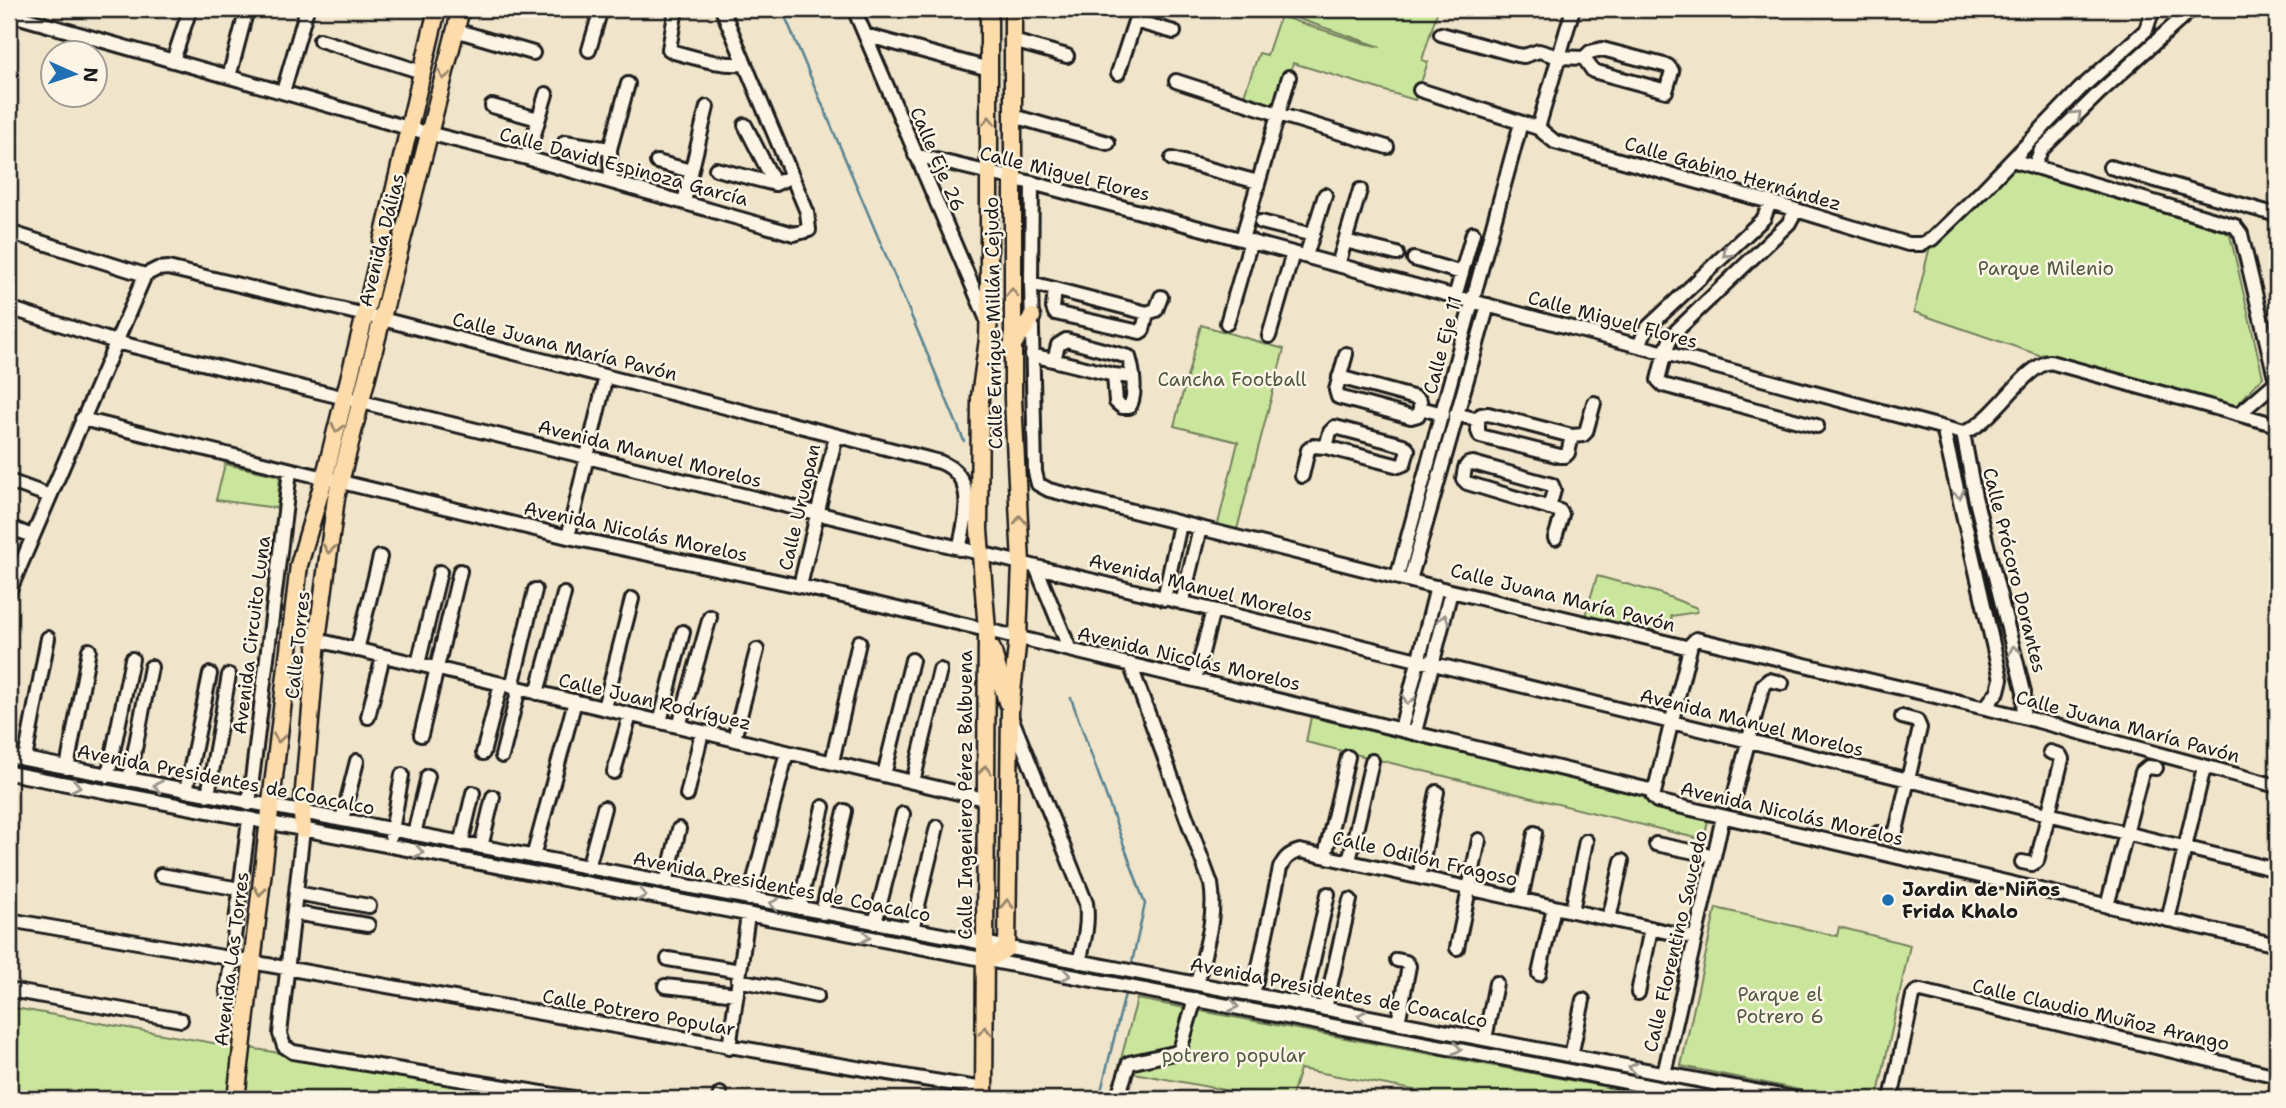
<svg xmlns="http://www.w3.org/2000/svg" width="2286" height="1108" font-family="'Shantell Sans',sans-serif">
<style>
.green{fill:#cae69d;stroke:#73815c;stroke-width:2}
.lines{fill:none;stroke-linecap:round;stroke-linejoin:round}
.stream{stroke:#578391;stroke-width:2.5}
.minor-casing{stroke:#1c1c1c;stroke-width:18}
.major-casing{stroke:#1c1c1c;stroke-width:21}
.minor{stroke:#fcf5e5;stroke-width:12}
.major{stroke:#fddcac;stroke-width:16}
.oneway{stroke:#98866b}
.oneway2{stroke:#97938b}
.poi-dot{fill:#1f6fb2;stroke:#fcf5e5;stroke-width:2.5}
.labels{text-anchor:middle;stroke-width:5;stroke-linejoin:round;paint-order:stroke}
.street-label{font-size:19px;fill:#1c1c1c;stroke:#fcf5e5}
.park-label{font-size:19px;fill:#505943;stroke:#fcf5e5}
.poi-label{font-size:19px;font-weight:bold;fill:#1c1c1c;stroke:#fcf5e5;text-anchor:start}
</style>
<rect width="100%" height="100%" fill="#f0e4ca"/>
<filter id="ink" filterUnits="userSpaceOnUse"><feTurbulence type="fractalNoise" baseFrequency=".0143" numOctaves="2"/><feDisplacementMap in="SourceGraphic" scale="14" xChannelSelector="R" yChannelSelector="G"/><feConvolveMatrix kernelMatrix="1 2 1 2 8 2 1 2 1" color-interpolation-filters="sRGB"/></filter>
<g filter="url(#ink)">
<path class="green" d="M1270 9H1438L1422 60 1428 62 1415 100 1293 63 1280 108 1243 98 1259 53 1267 55 1280 16 1363 43 1381 47Z
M2010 170H2018L2223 231 2230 235 2263 377 2236 406 2046 354 2039 355 1914 312 1930 246Z
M1201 325 1284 349 1235 537 1216 532 1238 442 1174 426Z
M225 464 280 476 277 508 216 500Z
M1597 576 1659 593 1697 608V612L1671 616 1673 625C1645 638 1613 624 1585 616Z
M1311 717 1642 795 1651 806 1708 820 1704 840 1306 742Z
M1716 908 1837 936 1839 927 1910 945 1877 1099H1845L1681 1066Z
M1137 999 1670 1099H1412L1414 1090 1300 1069 1291 1099H1272L1118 1070Z
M9 1007 236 1047 230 1099H9Z
M250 1048 547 1099H244Z"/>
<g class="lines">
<path class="stream" d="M782 9 964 441
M1071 698 1145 904 1131 967
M1099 1099 1126 990"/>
<g class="minor-casing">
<path id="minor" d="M676 9 669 49 674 52C697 58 720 66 745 64
M854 9 987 320
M9 14 408 128 527 158 794 234 809 230 807 212 722 9
M1135 21 1174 32
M455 30 533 53
M1441 34 1517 55 1524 56 1539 51 1559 57 1584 58 1590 52 1602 49 1668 66 1672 71 1666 91 1663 90 1593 71 1584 58
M865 35 989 69
M320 40 422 72
M1013 41 1067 56
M589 50 601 9
M173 61 190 9
M1118 73 1139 9
M229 77 247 9
M1176 81 1278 114 1387 147
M1420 90 1538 128 1555 142 1770 202 1908 244H1922L1932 239 1981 192 2080 89 2146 30 2153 9
M283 92 307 9
M492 106 538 119
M1013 116 1108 143
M745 125 775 184
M1538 128 1573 9
M565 142 610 149
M915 155 1032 183 1963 433C1995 422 2022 367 2050 362L2277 425
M527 158 546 94
M1172 159 1258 182
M2012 160 2235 226 2241 234 2277 385
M657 162 691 171
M2034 167 2041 150 2099 93 2192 9
M2110 167 2277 215
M716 169 775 184 792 176
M611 182 610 149 628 84
M1032 183 1031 283 1035 472 1038 484 1049 490 1451 591 1690 648
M684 202 707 107
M1796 210 1789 223 1673 334 1665 352 1658 380 1663 385 1817 426
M1261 222 1313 235
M9 232 145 275
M1242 239 1289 77
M1345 241 1397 254
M1306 256 1325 195
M1414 259 1462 273
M1338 265 1360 190
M1031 283 1147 313 1156 310 1161 297
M1055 289 1053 308 1055 313 1140 332 1143 330 1147 313
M1455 297 1473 233
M9 308 116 342 2277 870
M1227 323 1251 241
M1269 336 1293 253
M1639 346 1646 329 1764 218 1770 202
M1346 354 1336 390 1338 397 1411 417 1418 415 1420 408
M1032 355 1114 375
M1054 360 1058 345 1066 340 1129 357C1133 370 1137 396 1129 407H1122L1116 402 1114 375 1132 377
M1339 377 1416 398 1420 401V408L1443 414
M1456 414 1478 420 1481 415 1488 414 1572 436 1583 435 1586 432 1594 403
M2239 414 2276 382
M82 419 568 537 800 586 987 630 1654 791
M1478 420V431L1480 436 1560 456H1565L1568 453 1572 436
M1943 428 2001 679 1998 691 1985 708
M1963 433 1975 497 2024 692 2023 717
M1302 476 1308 450 1313 446 1326 447 1399 466 1404 464 1408 450 1403 445 1335 427 1330 432 1326 447
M9 481 50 496
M1549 508 1554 490 1552 485 1473 463 1468 464 1465 468 1463 479 1467 483 1560 511 1562 515 1555 538
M9 527 32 536
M568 537 606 376
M1036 567 1070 650
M1397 577 1521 123
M1410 580 1488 305
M800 586 836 436
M9 592 145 275 157 269 168 268 382 319 940 462C978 477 966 518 959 549
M1164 599 1180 524
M1182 603 1200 528
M317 640 984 799
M357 650 380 557
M418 664 440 572
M1130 664 1211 884C1217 917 1204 952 1197 984
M1195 680 1213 610
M512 687 535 590
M537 693 564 594
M604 708 632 599
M368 717 383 656
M1012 719 1086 903C1089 924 1084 942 1079 962
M660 722 683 632
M679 726 710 617
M1401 729 1437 587
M1415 732 1451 591
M421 735 460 571
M734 739 757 650
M483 753 501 684
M9 756 1797 1099
M502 756 519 688
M25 759 48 638
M832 762 859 642
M67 768 89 650
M614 772 630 715
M9 773 1715 1099
M884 775 912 660
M108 776 132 659
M129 780 151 667
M913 782 940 670
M2277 786 2023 717 1696 639 1691 644 1653 797 1657 801 2277 945
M186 791 210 674
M208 795 229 675
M687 795 702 732
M1733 800 1763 685 1769 680 1782 683
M249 804 290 471
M342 820 357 761
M303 830 280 1034 284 1046 293 1052 579 1099
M1878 833 1891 836 1896 831 1920 728 1917 721 1902 717
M414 834 428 776
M391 836 402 775
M461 844 473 793
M1656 844 1714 856
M481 847 493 797
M1325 856 1348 757
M533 857 575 701
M1349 861 1372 761
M2022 862 2032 864 2037 861 2062 759 2060 755 2050 752
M588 868 604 808
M161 875 240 889
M1419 877 1437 792
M666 883 679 829
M296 893 369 906
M749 899 787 752
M1521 899 1535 833
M2107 906 2142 772 2148 767 2156 768
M799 908 823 807
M1572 911 1586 841
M294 913 368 925
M822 913 845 811
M1609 919 1622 861
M9 920C334 975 658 1036 984 1089
M2168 920 2204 767
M875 923 903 814
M912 930 937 827
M1457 948 1479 840
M668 959 740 971
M1397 960 1406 962 1409 966 1398 1023
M1539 974 1554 907
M738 980 817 996
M665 986 737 994
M9 990 181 1020
M227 992 249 820
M1638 993 1651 928
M1253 995 1280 868C1285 858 1289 854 1300 851L1695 938
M1303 1005 1328 894
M1325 1009 1350 900
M1485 1039 1496 983
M729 1048 748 915
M1571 1056 1583 1000
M1664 1074 1723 817
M719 1099 720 1094
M1117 1099 1129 1063 1174 1053 1180 1050 1195 999
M1891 1099 1913 996 1916 992 1921 991 2277 1076"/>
</g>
<g class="major-casing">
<path id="major" d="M1012 346 1032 317
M992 649 1007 702
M303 830 302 813 317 640 336 498 461 9
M986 961 1007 948 1010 711 1018 637 1021 564 1013 399V9
M236 1099 299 565 324 479 365 315 437 9
M984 1099 987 630 979 530 980 397 988 339 989 303V9"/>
</g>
<use href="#minor" class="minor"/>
<use href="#major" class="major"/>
</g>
<defs><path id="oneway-chevron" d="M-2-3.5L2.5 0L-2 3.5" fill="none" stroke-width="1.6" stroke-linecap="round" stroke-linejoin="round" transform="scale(1.75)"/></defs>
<g class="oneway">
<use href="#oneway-chevron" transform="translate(444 75) rotate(104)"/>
<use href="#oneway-chevron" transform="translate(989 121) rotate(-90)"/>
<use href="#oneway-chevron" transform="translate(1012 293) rotate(-90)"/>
<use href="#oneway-chevron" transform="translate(337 428) rotate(104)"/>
<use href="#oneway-chevron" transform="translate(1020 520) rotate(-94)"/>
<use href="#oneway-chevron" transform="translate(329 549) rotate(98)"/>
<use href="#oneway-chevron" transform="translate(279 738) rotate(97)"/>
<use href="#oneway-chevron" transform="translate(985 770) rotate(-89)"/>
<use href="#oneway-chevron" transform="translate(260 891) rotate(97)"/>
<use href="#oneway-chevron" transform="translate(1007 904) rotate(-89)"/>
<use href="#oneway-chevron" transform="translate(985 1031) rotate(-89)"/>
</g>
<g class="oneway2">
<use href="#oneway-chevron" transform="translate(2077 115) rotate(-44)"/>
<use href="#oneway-chevron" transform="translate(1727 253) rotate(136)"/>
<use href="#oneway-chevron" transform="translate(1959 494) rotate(77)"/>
<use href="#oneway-chevron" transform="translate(1444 619) rotate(-76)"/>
<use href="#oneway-chevron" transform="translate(2014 650) rotate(-105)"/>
<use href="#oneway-chevron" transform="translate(1408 700) rotate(104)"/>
<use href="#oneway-chevron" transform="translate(76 786) rotate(11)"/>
<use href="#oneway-chevron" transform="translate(158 786) rotate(-169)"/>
<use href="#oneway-chevron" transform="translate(419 852) rotate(11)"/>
<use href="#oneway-chevron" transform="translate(642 895) rotate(11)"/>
<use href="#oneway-chevron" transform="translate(774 904) rotate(-169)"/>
<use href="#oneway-chevron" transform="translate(866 937) rotate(11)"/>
<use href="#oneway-chevron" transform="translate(1066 975) rotate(10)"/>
<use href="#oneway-chevron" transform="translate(1234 1006) rotate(11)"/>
<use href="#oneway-chevron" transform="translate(1362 1016) rotate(-169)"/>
<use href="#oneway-chevron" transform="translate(1457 1049) rotate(11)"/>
<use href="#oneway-chevron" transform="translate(1633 1068) rotate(-169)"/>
</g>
</g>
<circle class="poi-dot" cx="1888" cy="900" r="7"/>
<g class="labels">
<g class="street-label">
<text transform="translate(938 159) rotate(67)" y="7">Calle Eje 26</text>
<text transform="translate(624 166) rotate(15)" y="7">Calle David Espinoza García</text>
<text transform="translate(1065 173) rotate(14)" y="7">Calle Miguel Flores</text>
<text transform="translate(1733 173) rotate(16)" y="7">Calle Gabino Hernández</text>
<text transform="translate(381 240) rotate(-76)" y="7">Avenida Dálias</text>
<text transform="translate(1613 319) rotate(15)" y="7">Calle Miguel Flores</text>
<text transform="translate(993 323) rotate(-91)" y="7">Calle Enrique Millán Cejudo</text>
<text transform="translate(1442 345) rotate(-75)" y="7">Calle Eje 11</text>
<text transform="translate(565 346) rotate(14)" y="7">Calle Juana María Pavón</text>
<text transform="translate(650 453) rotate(14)" y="7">Avenida Manuel Morelos</text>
<text transform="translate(799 507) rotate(-77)" y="7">Calle Uruapan</text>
<text transform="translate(636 531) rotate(12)" y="7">Avenida Nicolás Morelos</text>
<text transform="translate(2015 570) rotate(76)" y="7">Calle Prócoro Dorantes</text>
<text transform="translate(1201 587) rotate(14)" y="7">Avenida Manuel Morelos</text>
<text transform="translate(1563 597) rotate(14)" y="7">Calle Juana María Pavón</text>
<text transform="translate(251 635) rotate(-83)" y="7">Avenida Circuito Luna</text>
<text transform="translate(297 645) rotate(-84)" y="7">Calle Torres</text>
<text transform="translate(1189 658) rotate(13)" y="7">Avenida Nicolás Morelos</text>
<text transform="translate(655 701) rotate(13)" y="7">Calle Juan Rodríguez</text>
<text transform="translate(1752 722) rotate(14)" y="7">Avenida Manuel Morelos</text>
<text transform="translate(2128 726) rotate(15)" y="7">Calle Juana María Pavón</text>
<text transform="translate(226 779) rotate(11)" y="7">Avenida Presidentes de Coacalco</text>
<text transform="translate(965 795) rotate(-90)" y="7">Calle Ingeniero Pérez Balbuena</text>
<text transform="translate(1792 813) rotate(13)" y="7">Avenida Nicolás Morelos</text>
<text transform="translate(1425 858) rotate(13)" y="7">Calle Odilón Fragoso</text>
<text transform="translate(782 886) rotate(11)" y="7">Avenida Presidentes de Coacalco</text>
<text transform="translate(1675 941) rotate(-77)" y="7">Calle Florentino Saucedo</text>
<text transform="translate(231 959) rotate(-83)" y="7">Avenida Las Torres</text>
<text transform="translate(1339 992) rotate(11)" y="7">Avenida Presidentes de Coacalco</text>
<text transform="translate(639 1012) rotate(10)" y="7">Calle Potrero Popular</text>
<text transform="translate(2101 1014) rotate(13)" y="7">Calle Claudio Muñoz Arango</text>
</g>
<g class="park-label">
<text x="2046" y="275">Parque Milenio</text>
<text x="1232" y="386">Cancha Football</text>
<text x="1780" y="1001">Parque el<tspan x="1780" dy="22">Potrero 6</tspan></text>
<text x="1234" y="1062">potrero popular</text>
</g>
<g class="poi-label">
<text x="1902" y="896">Jardin de Niños<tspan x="1902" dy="22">Frida Khalo</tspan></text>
</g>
</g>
<rect width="2286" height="1108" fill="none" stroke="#fcf5e5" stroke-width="35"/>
<rect x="18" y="18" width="2251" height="1073" fill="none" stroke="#1c1c1c" stroke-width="2.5" filter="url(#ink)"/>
<g transform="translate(74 74) rotate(93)"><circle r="33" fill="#fcf5e5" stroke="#a29e95" stroke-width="2"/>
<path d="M0-5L12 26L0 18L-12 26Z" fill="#1f6fb2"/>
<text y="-10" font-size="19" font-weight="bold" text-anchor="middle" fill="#1c1c1c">N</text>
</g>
</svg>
